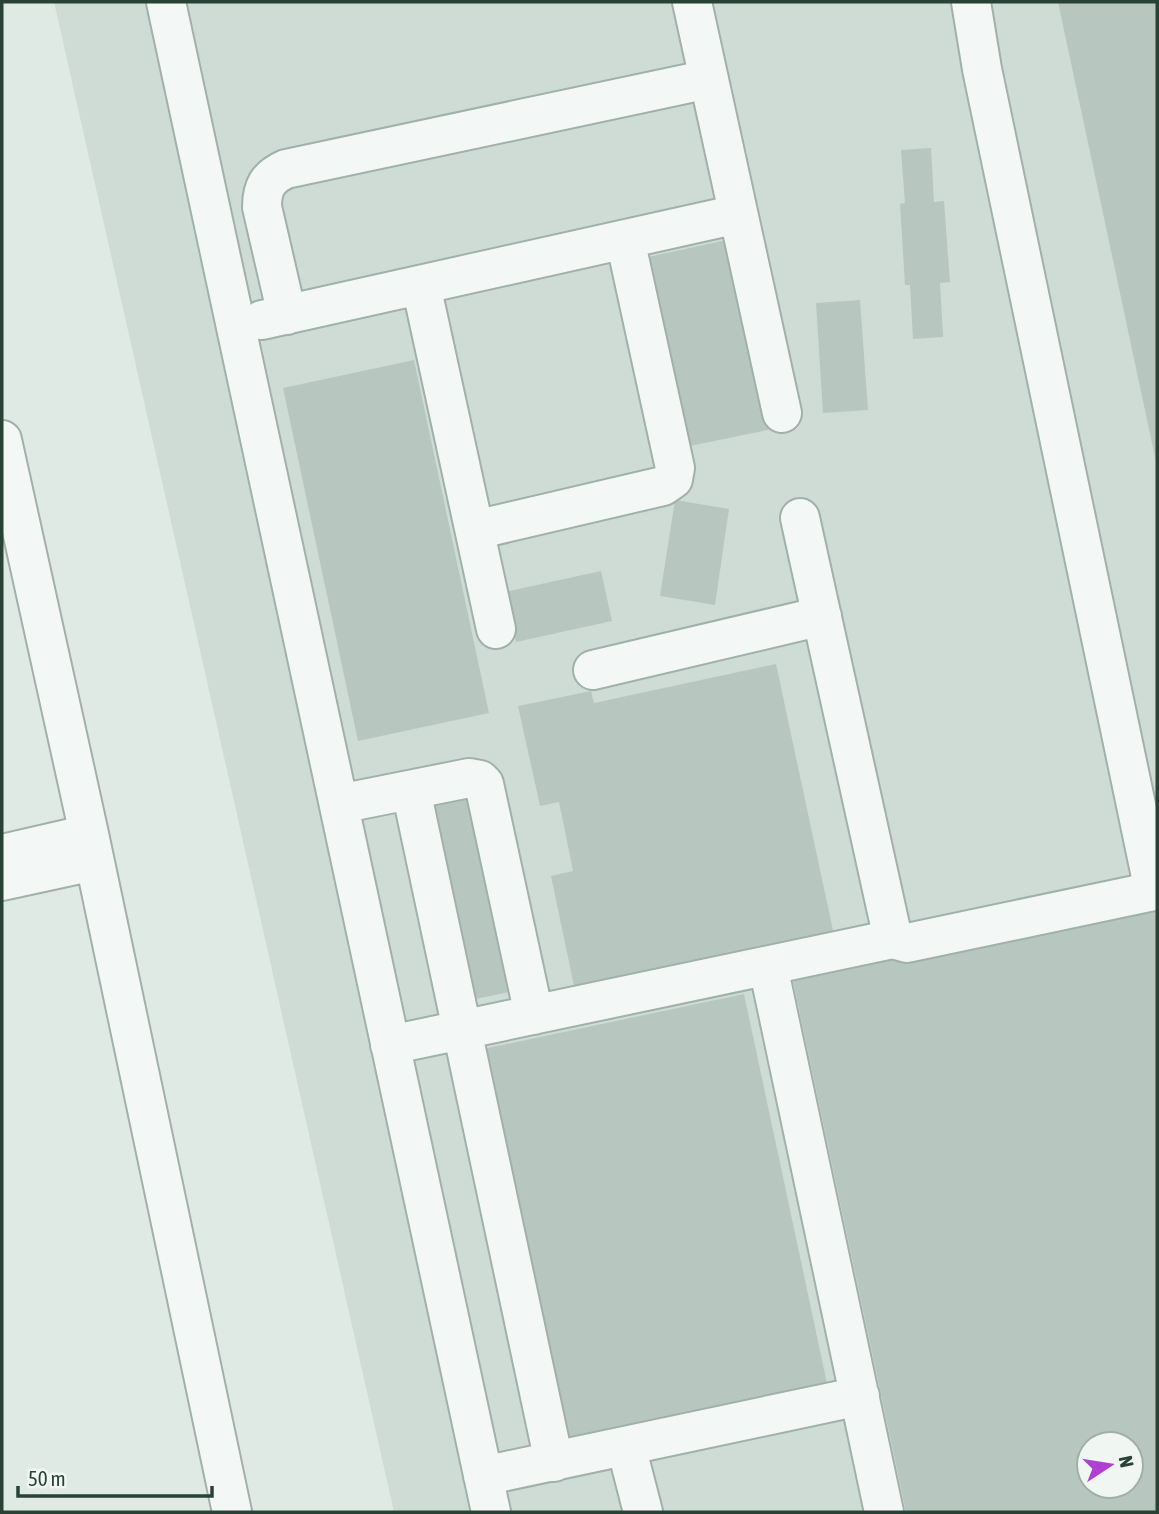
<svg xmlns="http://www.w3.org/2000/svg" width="1159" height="1514" font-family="'Asap Condensed',sans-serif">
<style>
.built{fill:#cedcd5;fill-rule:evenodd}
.building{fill:#b7c7bf;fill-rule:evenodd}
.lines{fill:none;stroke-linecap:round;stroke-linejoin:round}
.minor-casing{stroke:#a1b1aa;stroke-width:42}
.minor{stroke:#f3f8f6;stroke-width:38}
</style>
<rect width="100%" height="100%" fill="#e0eae5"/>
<path class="built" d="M54 2H1157V1512H394ZM1089 1444H1131V1486H1089Z"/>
<path class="building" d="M1058 2H1157V462H1156Z
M931 148 934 202 944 201 950 282 940 283 943 337 913 339 910 285H905L900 204 905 203 901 150Z
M736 238 777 428 680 448 639 259Z
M860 300 868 410 823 413 816 303Z
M414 360 489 713 358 741 283 388Z
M675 500 729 509 715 605 660 596Z
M601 571 612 621 516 642 505 592Z
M776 664 834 935 575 991 551 876 573 871 559 802 540 806 518 706 591 691 594 703Z
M470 792 513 991 466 1001 422 803Z
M1157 904V1512H906L793 981ZM1089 1444H1131V1486H1089Z
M744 994 828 1388 567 1443 483 1049Z"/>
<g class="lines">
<g class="minor-casing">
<path id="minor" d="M166 2 491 1512
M692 2 782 413
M971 2 982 69 1154 891 1157 890
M421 285 496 629
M287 315 262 207C262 187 268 177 286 169L709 79
M262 320 738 214
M2 440 89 834 232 1512
M475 530 663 486 673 479 675 468 625 239
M593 670 822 616
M411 790 554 1462
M339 804 469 778 480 780 484 784 534 1015
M2 854 89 834
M2 881 94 861
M893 939 907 943 1154 891
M768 966 884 1512
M390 1045 893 939 800 518
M626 1446 643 1512
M483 1476 860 1396"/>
</g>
<use href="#minor" class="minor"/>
</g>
<rect width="1159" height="1514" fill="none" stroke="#284236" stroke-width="7"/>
<g transform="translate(1110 1465) rotate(78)"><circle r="33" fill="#f0f7f3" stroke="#a0afa7" stroke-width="2"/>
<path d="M0-5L12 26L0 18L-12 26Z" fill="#b040d4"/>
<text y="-10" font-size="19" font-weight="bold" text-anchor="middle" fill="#284236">N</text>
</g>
<path d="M18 1486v10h194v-10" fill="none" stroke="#284236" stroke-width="3.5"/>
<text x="28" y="1486" font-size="21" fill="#284236" stroke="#f0f7f3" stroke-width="5" paint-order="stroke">50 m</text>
</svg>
